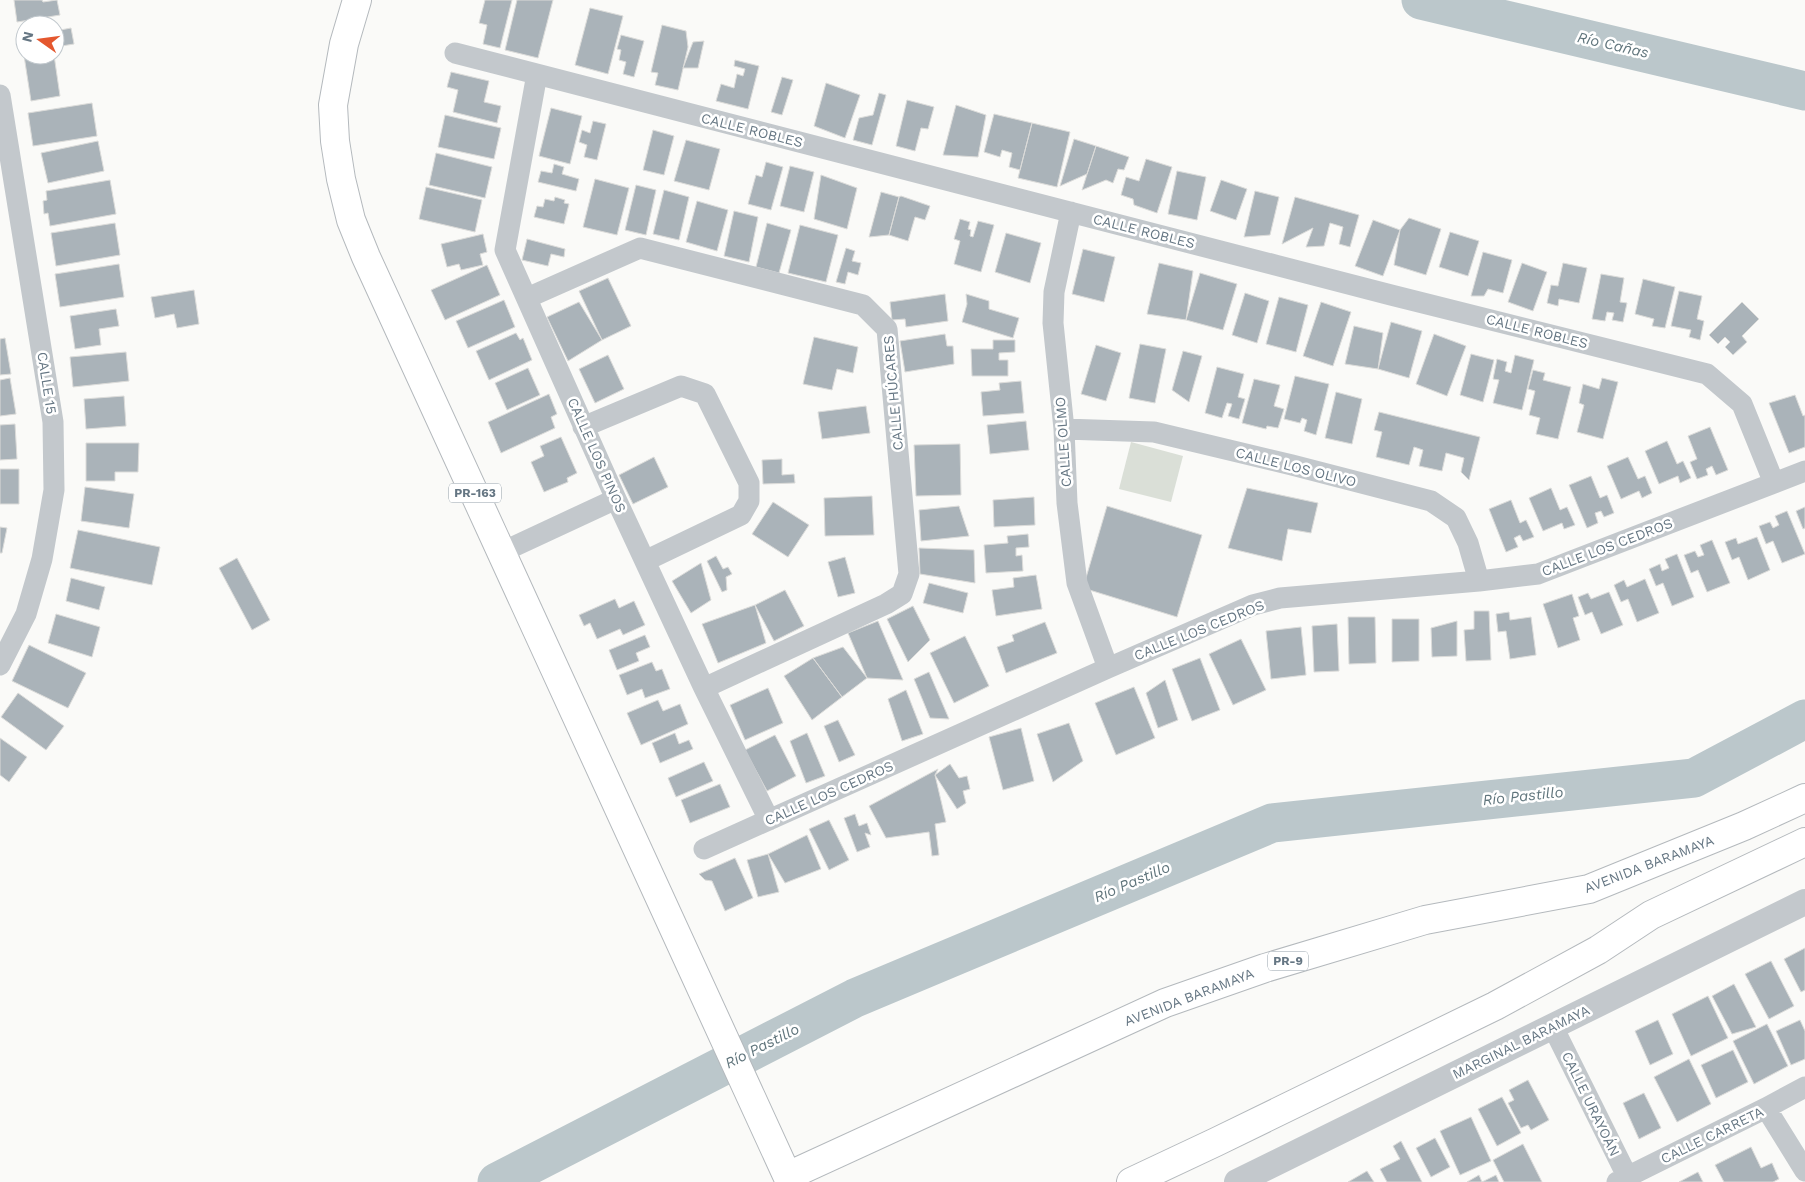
<svg xmlns="http://www.w3.org/2000/svg" width="1805" height="1182" font-family="'Work Sans',sans-serif">
<style>
.green{fill:#dadfd7}
.lines{fill:none;stroke-linecap:round;stroke-linejoin:round}
.river{stroke:#bbc7cb;stroke-width:39}
.building{fill:#aab3b9;stroke:#dcdcda}
.trunk-casing{stroke:#b4b9bd;stroke-width:30}
.minor{stroke:#c3c8cc;stroke-width:21}
.tertiary{stroke:#c3c8cc;stroke-width:26}
.trunk{stroke:#fff;stroke-width:28}
.labels{text-anchor:middle;stroke-width:5;stroke-linejoin:round;paint-order:stroke}
.shield{fill:#fff;stroke:#939fa8;stroke-width:1}
.shield-label{font-size:12px;font-weight:bold;fill:#657683}
.street-label{font-size:14px;fill:#657683;stroke:#fff}
.water-label{font-size:15px;font-style:italic;fill:#60757c;stroke:#fff}
</style>
<rect width="100%" height="100%" fill="#fafaf8"/>
<path class="green" d="M1131 442 1183 456 1171 502 1119 489Z"/>
<g class="lines">
<path class="river" d="M1421 0 1805 91
M497 1182 855 998 1272 823 1694 778 1805 719"/>
</g>
<path class="building" d="M14 0H42L43 2 57 0 60 15 17 22Z
M485 0H512L500 48 483 44 487 25 479 23Z
M517 0H553L538 58 505 50Z
M590 8 623 16 608 74 575 65Z
M662 25 686 31 688 47 678 90 655 85 658 73 651 72Z
M71 28 74 44 55 47V31Z
M25 35V55H54L60 96 31 101 21 36Z
M621 35 644 41 634 77 623 74 626 62 619 60 621 50 617 49Z
M704 41 698 68H683L693 42Z
M735 60 759 66 748 109 716 101 721 84 734 88 737 74 743 76 745 69 734 66Z
M451 72 489 81 484 102 501 106 497 123 453 112 458 90 447 87Z
M782 77 793 80 782 115 771 112Z
M826 83 860 95 845 138 814 126Z
M879 93 886 95 872 145 853 140 859 118 873 115Z
M907 100 934 107 928 129 921 128 915 151 896 146Z
M92 103 97 136 33 146 28 113Z
M956 105 986 115 978 157 943 155Z
M551 108 582 116 570 164 539 156Z
M994 114 1032 123 1020 170 1009 167 1012 153 1002 150 1000 157 984 152Z
M445 115 501 128 494 159 438 147Z
M593 121 606 124 597 160 584 157 587 145 579 142 582 130 590 133Z
M1032 123 1070 132 1057 187 1018 178Z
M653 130 674 136 664 175 643 170Z
M1074 139 1096 146 1087 174 1060 186Z
M686 140 720 149 709 190 674 181Z
M98 141 104 171 48 183 41 153Z
M1096 146 1129 157 1124 170 1118 169 1113 183 1106 180 1082 190Z
M436 153 492 167 485 198 429 185Z
M1146 159 1172 167 1157 213 1134 205 1133 199 1121 195 1126 177 1139 181Z
M766 162 783 167 771 210 748 204 756 175 762 177Z
M554 164 564 167 562 174 579 179 576 191 538 182 541 171 552 173Z
M790 166 814 172 804 212 780 206Z
M1177 171 1206 177 1197 220 1168 214Z
M821 175 857 188 847 229 814 219Z
M595 179 629 188 617 235 583 227Z
M110 180 116 214 50 226 48 213 44 214 43 201 47 200 46 191Z
M1221 180 1247 189 1236 220 1210 211Z
M636 185 656 190 646 235 625 230Z
M426 187 482 200 475 232 419 219Z
M664 190 689 197 679 240 653 234Z
M1255 191 1279 197 1270 235 1244 237Z
M881 192 899 197 889 235 869 237Z
M901 196 930 206 925 220 915 217 908 241 889 235 899 197Z
M555 197 565 200 564 203 569 204 564 224 534 217 537 206 543 207 545 199 554 201Z
M1295 197 1359 215 1350 247 1339 244 1343 227 1330 223 1324 246 1306 247 1313 228 1282 244Z
M697 201 728 210 717 251 686 242Z
M734 211 758 217 749 262 724 256Z
M1409 218 1441 229 1426 275 1394 265 1400 230Z
M960 219 970 222 968 229 971 230 970 236 973 237 978 221 994 225 981 272 954 264 960 241 954 239Z
M1373 220 1400 230 1383 276 1355 266Z
M115 223 120 255 56 266 51 233Z
M767 223 791 230 779 273 756 267Z
M800 225 838 235 826 282 788 273Z
M1450 232 1479 241 1468 276 1439 267Z
M1006 233 1041 243 1030 283 995 272Z
M483 234 487 252 480 254 483 265 461 270 459 264 447 267 441 244Z
M527 239 565 249 564 257 551 254 548 266 522 260Z
M846 248 855 251 852 261 861 263 858 275 848 272 845 284 836 282Z
M1083 249 1115 257 1104 302 1072 294Z
M1483 252 1512 260 1503 293 1488 289 1484 296H1471Z
M1159 263 1193 271 1186 320 1147 314Z
M1522 263 1547 272 1533 311 1508 302Z
M1563 263 1587 268 1579 303 1559 299 1558 306 1547 303 1551 285 1558 286Z
M119 264 124 297 60 307 55 274Z
M487 265 500 295 445 320 431 290Z
M1200 273 1237 284 1223 330 1186 320Z
M1601 274 1624 278 1620 302 1627 303 1623 322 1612 320 1614 313 1607 312 1605 321 1592 319Z
M608 278 631 326 602 340 579 291Z
M1643 279 1675 287 1665 328 1652 326 1654 319 1635 314Z
M194 290 199 324 177 328 174 314 155 318 151 297Z
M1679 291 1702 296 1697 319 1704 321 1700 340 1689 337 1691 330 1671 326Z
M1245 293 1269 301 1257 343 1232 335Z
M945 294 948 321 906 327 905 319 892 320 890 302Z
M966 294 989 301V309L1019 318 1013 338 962 322 967 304Z
M1279 297 1308 305 1296 352 1266 344Z
M504 300 515 327 468 348 456 321Z
M579 302 602 340 568 361 547 317Z
M1321 302 1351 312 1333 366 1303 356Z
M1742 302 1759 319 1742 336 1747 342 1733 355 1725 347 1730 342 1725 337 1718 344 1709 335Z
M116 309 119 326 99 329 101 345 75 349 70 316Z
M1391 322 1422 331 1409 378 1378 369Z
M1354 326 1383 333 1378 369 1345 364Z
M516 333 520 340 523 338 532 360 489 380 476 351Z
M945 334 947 346H953L954 364 905 372 900 341Z
M1434 334 1466 346 1447 396 1416 384Z
M814 337 858 347 853 373 837 369 832 390 803 384Z
M5 338 11 374 0 375V339Z
M993 340H1015V352L999 353V360H1008V376H972L971 349H993Z
M1140 344 1166 349 1155 403 1129 398Z
M1096 345 1121 353 1106 401 1081 394Z
M1183 351 1202 356 1189 402 1172 390Z
M126 352 129 381 73 387 70 357Z
M1471 354 1494 360 1483 402 1460 395Z
M608 355 624 389 595 403 579 369Z
M1515 355 1534 360 1522 410 1493 403 1499 380 1493 379 1497 359 1507 362 1505 371 1511 373Z
M1217 367 1244 374 1238 397 1245 399 1239 419 1228 416 1232 404 1227 403 1222 418 1205 413Z
M528 368 540 395 507 410 495 383Z
M1533 370 1545 373 1543 380 1571 387 1558 439 1536 434 1540 418 1529 415 1535 391 1528 389Z
M1295 376 1329 384 1316 435 1304 431 1307 420 1302 418 1300 423 1284 419Z
M10 378 16 414 0 416V380Z
M1602 378 1618 382 1603 439 1577 432 1584 405 1579 403 1583 384 1599 389Z
M1254 379 1280 385 1274 406 1284 409 1278 428 1267 426 1266 429 1242 423Z
M1021 381 1024 413 983 416 981 392 1000 390 999 383Z
M1336 392 1362 399 1352 444 1325 438Z
M549 394 557 414 551 417 555 428 501 453 488 422Z
M1795 395 1803 416 1805 415V447L1789 453 1769 403Z
M124 396 126 426 86 429 84 399Z
M866 406 870 433 822 439 818 412Z
M1379 412 1480 437 1469 480 1461 472 1464 458 1446 453 1442 471 1419 466 1423 450 1414 447 1409 465 1376 457 1382 432 1374 430Z
M1026 421 1029 450 990 454 987 425Z
M15 424 17 459 0 460V425Z
M1710 427 1728 470 1716 475 1712 466 1706 469 1708 475 1697 479 1690 462 1697 459 1688 436Z
M561 437 577 473 567 478 568 482 544 492 531 462 544 456 540 446Z
M1667 441 1677 464 1683 461 1691 478 1680 483 1678 476 1659 484 1645 451Z
M86 443H139L138 472H115V481H86Z
M960 444 961 495 916 496 914 445Z
M654 457 668 487 633 504 619 475Z
M1628 457 1638 479 1645 476 1652 493 1642 498 1639 491 1621 499 1607 466Z
M782 459V475L794 474 795 483 763 484 762 460Z
M0 469H19V504H0Z
M1591 476 1600 498 1607 495 1614 513 1604 517 1601 511 1595 513 1598 523 1587 528 1569 485Z
M85 487 134 494 129 528 81 521Z
M1247 488 1318 503 1311 533 1288 529 1282 561 1228 548Z
M1551 488 1560 510 1567 507 1575 525 1564 529 1562 523 1543 531 1529 498Z
M872 496 874 535 825 536 824 498Z
M1034 497 1035 525 994 527 993 500Z
M1511 500 1520 523 1526 520 1534 537 1523 541 1520 535 1514 538 1518 547 1506 552 1489 509Z
M773 502 809 525 788 557 752 534Z
M959 506 969 536 921 541 919 510Z
M1107 506 1202 535 1177 617 1083 588Z
M1805 507V528L1803 529 1796 511Z
M1787 511 1805 554 1782 563 1773 541 1766 544 1759 526 1770 522 1773 528 1779 525 1775 516Z
M0 527 7 528 2 553H0Z
M78 530 160 547 152 585 70 568Z
M1028 534 1029 547 1016 548V556L1022 555 1023 571 986 573 984 545 1008 543 1007 536Z
M1757 537 1770 570 1748 580 1739 557 1732 560 1725 542 1736 538 1738 544Z
M1712 540 1730 583 1707 592 1698 570 1691 573 1684 555 1695 551 1698 557 1704 555 1700 545Z
M919 548 974 550 975 583 920 574Z
M1677 554 1694 597 1672 606 1663 583 1656 586 1649 569 1660 564 1662 571 1669 568 1665 559Z
M716 556 723 569 728 567 732 574 726 577 727 590 722 592 707 561Z
M845 557 855 593 838 597 828 562Z
M237 558 270 620 252 630 219 568Z
M701 563 711 600 691 613 672 581Z
M1036 575 1042 609 996 616 992 590 1014 587 1013 578Z
M71 578 105 587 99 610 66 601Z
M1645 579 1659 613 1637 622 1628 599 1621 602 1614 585 1624 580 1627 587Z
M929 583 968 593 963 613 923 603Z
M785 590 804 626 774 641 755 605Z
M1609 592 1623 625 1601 634 1592 612 1585 615 1578 597 1588 593 1591 599Z
M1572 594 1579 616 1573 618 1580 640 1558 648 1543 604Z
M615 599 619 608 634 601 645 625 623 635 620 629 597 639 590 623 584 626 579 615Z
M755 605 766 643 718 663 702 624Z
M913 606 930 640 908 662 887 619Z
M1474 611H1489L1491 660 1466 661 1464 630 1474 629Z
M1509 612 1510 620 1531 617 1536 655 1510 659 1506 631 1498 632 1496 614Z
M56 614 100 627 92 657 48 643Z
M1348 617H1375L1376 663 1349 664Z
M1392 619H1419V661L1392 662Z
M878 621 903 680 867 678 848 633Z
M1457 621V656L1432 657 1431 628Z
M1045 622 1057 653 1006 673 997 647 1014 641 1012 635Z
M1337 624 1339 671 1314 672 1312 626Z
M1301 627 1306 675 1271 679 1266 631Z
M645 635 650 647 636 653 639 661 617 670 609 650Z
M965 636 989 686 954 703 930 653Z
M1241 639 1266 690 1233 705 1209 654Z
M29 645 86 673 68 708 12 681Z
M843 647 867 678 842 697 813 658Z
M813 658 842 697 812 720 784 676Z
M1200 658 1220 710 1192 721 1172 669Z
M652 662 656 671 662 669 670 689 645 698 642 689 627 695 619 675Z
M929 672 949 719 930 718 914 679Z
M1165 680 1178 720 1158 728 1146 693Z
M1134 687 1155 738 1116 755 1095 703Z
M768 688 783 723 745 740 730 705Z
M906 690 923 734 902 741 888 699Z
M18 693 64 726 46 750 1 717Z
M658 700 663 711 680 704 688 724 641 745 627 713Z
M838 720 855 755 839 762 824 726Z
M1069 723 1083 761 1053 782 1037 734Z
M1021 728 1034 781 1003 790 989 737Z
M675 733 679 744 689 740 693 749 660 763 652 743Z
M807 733 825 776 806 783 790 741Z
M775 735 796 776 767 791 745 750Z
M0 738 27 757 9 782 0 775Z
M704 762 713 781 676 797 668 778Z
M950 764 959 778 967 776 970 789 963 791 966 803 957 809 935 775Z
M938 769 935 775 946 822 935 824 939 855 932 856 929 832 886 838 869 806Z
M720 784 730 807 690 823 681 800Z
M855 814 859 826 867 823 871 835 865 833 870 847 857 852 844 818Z
M829 820 849 860 829 870 809 829Z
M807 835 821 869 785 883 768 854Z
M768 854 779 892 758 897 747 860Z
M735 858 753 898 725 911 712 881 705 880 699 874Z
M1805 948V990L1801 992 1784 959Z
M1771 961 1794 1006 1769 1019 1745 974Z
M1734 984 1756 1027 1732 1034 1712 996Z
M1708 996 1728 1038 1691 1056 1672 1014Z
M1658 1020 1673 1054 1650 1065 1635 1031Z
M1800 1020 1805 1031V1059L1791 1065 1776 1031Z
M1767 1024 1788 1066 1754 1084 1733 1041Z
M1733 1050 1748 1082 1716 1098 1701 1065Z
M1689 1059 1711 1104 1677 1122 1654 1077Z
M1528 1080 1549 1120 1531 1130 1528 1125 1521 1128 1508 1103 1514 1100 1509 1090Z
M1644 1093 1661 1128 1639 1139 1623 1103Z
M1502 1097 1521 1133 1497 1146 1478 1109Z
M1471 1117 1491 1161 1460 1175 1440 1131Z
M1435 1138 1450 1167 1431 1177 1416 1148Z
M1401 1141 1422 1182H1387L1380 1169 1400 1159 1393 1146Z
M1523 1144 1542 1182H1504L1493 1160Z
M1751 1147 1761 1168 1772 1163 1779 1179 1773 1182H1724L1715 1165Z
M1367 1171 1374 1182H1348Z
M1698 1172 1703 1182H1679Z
M1479 1175 1482 1182 1496 1175 1499 1182H1467Z"/>
<g class="lines">
<g class="trunk-casing">
<path id="trunk" d="M357 0 344 44 333 105 335 141 341 179 351 220 366 257 790 1182
M788 1176 1165 1003 1265 968 1425 920 1589 889 1744 826 1805 798
M1131 1182 1216 1142 1495 1006 1598 950 1651 915 1805 842"/>
</g>
<path class="minor" d="M455 53 1391 295 1707 374 1742 404 1774 483
M537 74 505 250 616 499 704 688 769 820
M0 95 53 422 54 490 42 559 26 614 0 665
M1071 212 1054 292 1053 323 1064 429 1067 503 1077 583 1108 668
M527 298 640 248 863 305 887 329 909 574 902 594 886 604 704 688
M583 427 681 386 705 394 749 483V501L741 515 645 561
M1064 429 1154 432 1292 465 1431 501 1456 518 1468 543 1479 581
M502 552 616 499
M704 849 1108 668 1253 605 1280 598 1479 581 1538 574 1805 471
M1553 1027 1630 1182
M1766 1108 1805 1171
M1617 1182 1766 1108 1805 1087"/>
<path class="tertiary" d="M1237 1182 1805 902"/>
<use href="#trunk" class="trunk"/>
</g>
<g class="labels">
<g class="shield">
<rect x="449" y="483.5" width="52" height="19" rx="4"/>
<rect x="1268" y="951.5" width="40" height="19" rx="4"/>
</g>
<g class="shield-label">
<text x="475" y="497">PR-163</text>
<text x="1288" y="965">PR-9</text>
</g>
<g class="street-label">
<text transform="translate(752 130) rotate(14)" y="5">CALLE ROBLES</text>
<text transform="translate(1144 231) rotate(14)" y="5">CALLE ROBLES</text>
<text transform="translate(1537 331) rotate(14)" y="5">CALLE ROBLES</text>
<text transform="translate(47 383) rotate(81)" y="5">CALLE 15</text>
<text transform="translate(893 393) rotate(-95)" y="5">CALLE HÚCARES</text>
<text transform="translate(1063 442) rotate(-94)" y="5">CALLE OLMO</text>
<text transform="translate(597 455) rotate(66)" y="5">CALLE LOS PINOS</text>
<text transform="translate(1296 467) rotate(14)" y="5">CALLE LOS OLIVO</text>
<text transform="translate(1607 547) rotate(-21)" y="5">CALLE LOS CEDROS</text>
<text transform="translate(1199 630) rotate(-22)" y="5">CALLE LOS CEDROS</text>
<text transform="translate(829 793) rotate(-24)" y="5">CALLE LOS CEDROS</text>
<text transform="translate(1649 864) rotate(-21)" y="5">AVENIDA BARAMAYA</text>
<text transform="translate(1189 997) rotate(-21)" y="5">AVENIDA BARAMAYA</text>
<text transform="translate(1521 1042) rotate(-26)" y="5">MARGINAL BARAMAYA</text>
<text transform="translate(1591 1104) rotate(64)" y="5">CALLE URAYOÁN</text>
<text transform="translate(1712 1135) rotate(-26)" y="5">CALLE CARRETA</text>
</g>
<g class="water-label">
<text transform="translate(1613 45) rotate(13)" y="5">Río Cañas</text>
<text transform="translate(1523 796) rotate(-6)" y="5">Río Pastillo</text>
<text transform="translate(1132 882) rotate(-23)" y="5">Río Pastillo</text>
<text transform="translate(762 1046) rotate(-27)" y="5">Río Pastillo</text>
</g>
</g>
<g transform="translate(40 40) rotate(284)"><circle r="24" fill="#ffffff" stroke="#c1c8cd"/>
<path d="M0-4L9 19L0 12L-9 19Z" fill="#e4572e"/>
<text y="-8" font-size="14" font-weight="bold" text-anchor="middle" fill="#657683">N</text>
</g>
</svg>
